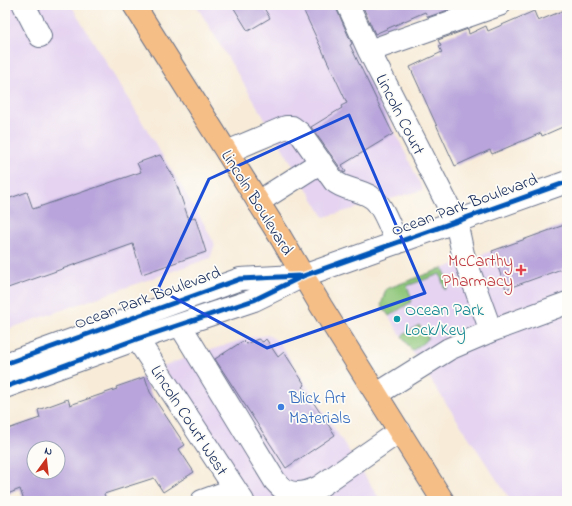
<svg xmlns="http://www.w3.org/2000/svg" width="572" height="506" font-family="'Indie Flower',sans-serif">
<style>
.built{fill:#e5d3f1}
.green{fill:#8ec679;stroke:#547a6c}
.building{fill:#b9a5db;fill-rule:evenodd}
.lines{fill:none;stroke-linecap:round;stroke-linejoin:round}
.minor-casing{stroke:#687189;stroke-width:24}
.highway-casing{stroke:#687189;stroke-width:24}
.minor{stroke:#fff;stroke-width:22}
.highway{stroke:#f6be87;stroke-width:22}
.cycleway-casing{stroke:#fdfcf7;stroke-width:8}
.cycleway{stroke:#0057b8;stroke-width:5}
.marked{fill:none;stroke:#1d4ed8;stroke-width:3;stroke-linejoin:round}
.health-dot{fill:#e0444e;stroke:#fdfcf7;stroke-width:1.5}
.culture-dot{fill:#0f9aa8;stroke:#fdfcf7;stroke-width:1.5}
.shop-dot{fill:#3f7fe0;stroke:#fdfcf7;stroke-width:1.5}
.labels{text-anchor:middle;stroke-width:3.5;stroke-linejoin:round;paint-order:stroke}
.street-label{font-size:17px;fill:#1b2f5e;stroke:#fdfcf7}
.health-label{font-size:17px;fill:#be3a42;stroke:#fdfcf7;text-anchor:end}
.culture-label{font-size:17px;fill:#0d838f;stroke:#fdfcf7;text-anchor:start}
.shop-label{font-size:17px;fill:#366cbe;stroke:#fdfcf7;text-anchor:start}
</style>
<rect width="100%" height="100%" fill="#fdfcf7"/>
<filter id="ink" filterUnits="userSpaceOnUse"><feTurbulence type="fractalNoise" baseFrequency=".025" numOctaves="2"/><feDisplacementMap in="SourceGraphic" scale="8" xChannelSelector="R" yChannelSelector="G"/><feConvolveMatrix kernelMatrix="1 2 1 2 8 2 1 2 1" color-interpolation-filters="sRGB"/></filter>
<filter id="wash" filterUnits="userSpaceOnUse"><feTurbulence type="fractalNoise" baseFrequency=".012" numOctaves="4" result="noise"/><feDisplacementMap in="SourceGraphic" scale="16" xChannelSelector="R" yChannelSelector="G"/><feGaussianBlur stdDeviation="0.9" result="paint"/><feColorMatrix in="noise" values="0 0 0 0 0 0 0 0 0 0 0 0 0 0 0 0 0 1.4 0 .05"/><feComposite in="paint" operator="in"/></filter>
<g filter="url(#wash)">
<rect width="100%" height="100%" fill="#f8ecd9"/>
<path class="built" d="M5 5H71L203 222 215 245 210 258 5 330Z
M196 5H334L423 190 324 217Z
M567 224V501H511L381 305 386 289Z
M268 335 279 342 381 501H250L162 366 247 338Z"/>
<path class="green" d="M443 268C446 276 451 283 445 290L440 274 407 286 412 299 411 302 389 316 381 305 386 289Z
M419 325 427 335 428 339 412 351 402 336Z"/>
<g id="blocks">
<path class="building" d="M232 5H262L270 18 248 31Z
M301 5H336L337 10 352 44 350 45 393 134 342 165 346 172 344 173 311 127 342 108 341 106 347 103Z
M362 5H456L457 7 428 17 425 12 375 34Z
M567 9V125L542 136 541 133 492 154 490 150 455 166 410 67 442 52 439 47 441 46 438 40 468 29 469 34 486 26 488 31 534 11 538 21Z
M160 155 174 177 189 220 195 217 206 252 142 274 133 244 5 289V200L27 192 33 209 141 172 137 163Z
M567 224V267L506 289 492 251Z
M258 339 263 342 266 339 278 357 284 352 305 385 303 387 335 435 286 468 215 359 243 341 246 344Z
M145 377 150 392 185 445 179 449 194 472 163 492 154 478 104 494 107 501H24L20 489 5 495V430L40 418 38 410 68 399 70 405 117 389 116 387ZM34 448H58V472H34Z"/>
</g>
</g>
<g filter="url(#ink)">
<use href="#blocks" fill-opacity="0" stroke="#687189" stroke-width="1"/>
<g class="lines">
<g class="minor-casing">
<path id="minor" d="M24 5 40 36
M348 5 369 51 456 221 463 254 491 331 449 349 377 394
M369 51 499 5
M227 152 286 127H292L300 133 334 181C344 190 359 189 371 197 383 204 391 230 397 243
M258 202 321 162
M180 325 275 481C278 484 281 488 285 490 296 496 309 492 319 487L400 431
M491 331 567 303
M137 339 243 501
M5 364 240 279 296 276
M5 387 137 339 254 300 303 276 567 182
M202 501 235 489"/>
</g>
<g class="highway-casing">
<path id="highway" d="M134 5 281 238 321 306 443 501"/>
</g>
<use href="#minor" class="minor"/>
<use href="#highway" class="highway"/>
<g class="cycleway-casing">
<path id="cycleway" d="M5 364 240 279 299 276
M5 387 137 339 254 300 303 276 567 182"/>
</g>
<use href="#cycleway" class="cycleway"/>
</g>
</g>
<path class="marked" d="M349 115 425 293 267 348 158 289 209 179Z"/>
<path class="health-dot" d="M519 264h4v4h4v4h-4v4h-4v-4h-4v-4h4z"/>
<circle class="culture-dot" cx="397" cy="319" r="4"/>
<circle class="shop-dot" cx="281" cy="407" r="4"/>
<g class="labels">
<g class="street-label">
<text transform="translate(401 114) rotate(63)" y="6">Lincoln Court</text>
<text transform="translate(258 202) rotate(58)" y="6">Lincoln Boulevard</text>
<text transform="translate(464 204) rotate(-20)" y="6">Ocean Park Boulevard</text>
<text transform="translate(147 297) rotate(-20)" y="6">Ocean Park Boulevard</text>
<text transform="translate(190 420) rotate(57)" y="6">Lincoln Court West</text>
</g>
<g class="health-label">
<text x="513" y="266">McCarthy<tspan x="513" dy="20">Pharmacy</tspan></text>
</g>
<g class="culture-label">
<text x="405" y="315">Ocean Park<tspan x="405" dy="20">Lock/Key</tspan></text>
</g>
<g class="shop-label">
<text x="289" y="403">Blick Art<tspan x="289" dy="20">Materials</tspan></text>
</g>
</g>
<rect width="572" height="506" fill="none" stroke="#fdfcf7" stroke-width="20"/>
<g transform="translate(46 460) rotate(15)"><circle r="19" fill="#fdfcf7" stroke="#a3aaba"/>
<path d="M0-3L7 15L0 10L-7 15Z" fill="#c8321e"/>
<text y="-6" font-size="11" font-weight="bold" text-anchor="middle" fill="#1b2f5e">N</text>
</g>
</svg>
